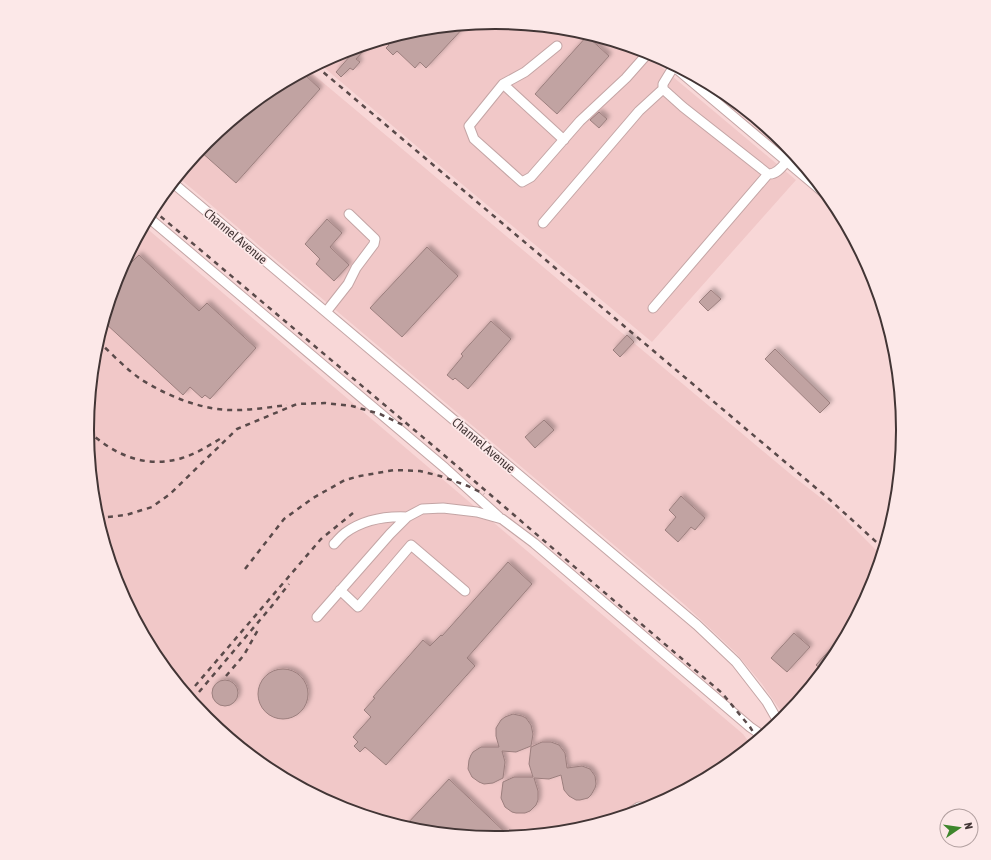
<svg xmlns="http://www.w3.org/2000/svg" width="991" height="860" font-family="'Asap Condensed',sans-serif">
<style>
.built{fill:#f1c8c8}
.building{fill:#c1a3a2;stroke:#9c7f7e;filter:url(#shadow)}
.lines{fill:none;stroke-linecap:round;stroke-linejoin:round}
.minor-casing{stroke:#c4a5a5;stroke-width:11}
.minor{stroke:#fff;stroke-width:9}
.rail{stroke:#5a4a4a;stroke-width:2.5;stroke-dasharray:5 5;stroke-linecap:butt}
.labels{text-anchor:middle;stroke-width:3.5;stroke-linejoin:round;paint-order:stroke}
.street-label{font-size:13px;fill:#423535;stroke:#fce8e8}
.rim{fill:none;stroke:#423535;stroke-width:2}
</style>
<defs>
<filter id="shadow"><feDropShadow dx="3" dy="-3" stdDeviation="2" flood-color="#0004"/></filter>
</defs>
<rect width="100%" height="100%" fill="#f8d7d7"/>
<path class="built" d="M496 22 575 30 641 50 796 180 652 342 427 155 320 64 340 53 416 30Z
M308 70 794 477 834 508 882 556 872 586 835 657 785 717 762 684 736 653 685 605 178 177 207 141 269 91Z
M144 226 743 734 751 745 722 769 651 807 575 830 495 838 416 830 339 807 269 769 207 718 188 695 189 687 161 663 156 656 121 591 118 586 95 509 88 430 95 350 119 274Z"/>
<path class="building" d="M466 25 426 68 420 62 415 68 397 51 393 55 386 48 389 45 383 40 416 30Z
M587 36 609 56 557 114 535 94Z
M364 45 367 47 356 59 360 62 353 70 350 68 341 77 336 72 358 47Z
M303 73 320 89 236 183 200 151 207 141 269 91Z
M599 112 607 119 599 128 590 120Z
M327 219 342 233 330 247 349 265 334 281 316 264 320 259 305 244Z
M427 247 458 276 402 337 370 308Z
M139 255 199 311 207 303 256 348 210 399 205 395 202 398 190 387 183 395 104 322 119 274 127 259 131 263Z
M711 290 721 299 708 311 699 302Z
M491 321 511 339 468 389 455 378 453 380 447 375 463 356 461 354Z
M627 335 634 342 620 357 613 350Z
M775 349 830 403 820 413 765 359Z
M544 420 554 430 535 448 525 437Z
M681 496 705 518 695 530 691 527 678 542 665 530 676 517 669 510Z
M508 562 532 584 467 658 475 666 386 765 365 747 360 752 354 746 358 742 353 737 371 717 364 710 375 698 373 697 423 640 430 646 441 635 442 636Z
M794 633 810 647 787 672 771 658Z
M843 635 846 636 835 657 823 671 816 665Z
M258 694a25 25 0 1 1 50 0a25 25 0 1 1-50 0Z
M212 693a13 13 0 1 1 26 0a13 13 0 1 1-26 0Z
M513 714 522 716 526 718 531 725 533 734 531 746 516 752 502 751 505 762 503 778 493 783 484 784 479 782 472 777 468 769 469 760 471 755 473 752 481 747H499L496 736V728L501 720 505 717Z
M542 742H551L559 745 565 753 567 768 582 766 590 769 595 776 596 784 595 788 591 795 588 798 580 800H576L569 796 564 790 561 775 549 779 534 778 538 791V800L536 805 530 811 525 813H516L512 812 505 807 501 798 503 782 514 777H533L529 764 531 747Z
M449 779 510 837 495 838 416 830 410 828 406 825Z"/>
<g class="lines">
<g class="minor-casing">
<path id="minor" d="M557 46 525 72 503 84 469 126 474 139 522 182 531 177 580 121 626 78 649 52
M671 64 829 197
M674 66 663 84V89L683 107 768 174C776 175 782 167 787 161
M503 84 564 140
M173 183 697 625 736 662 767 702 779 723
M149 218 445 468 499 517
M543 223 639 111 663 89
M653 308 768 174
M326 312 348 284 356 268 374 244 375 239 349 214
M334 544C337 541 341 536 345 533 363 520 385 516 407 517
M340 590 358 607 411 545 465 591
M317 617 390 534 407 517 422 509 443 508 477 512 502 519 534 543 750 727 763 736
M626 815 639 807H652"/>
</g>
<use href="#minor" class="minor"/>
<path class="rail" d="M316 66 829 499 884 549
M153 210 431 444 722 693 750 727 758 740
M98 341C112 354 127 370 142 380 165 394 190 405 217 409 240 412 264 408 287 405
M88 431C115 455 145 469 182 458 196 454 210 445 223 437
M98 518 126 515 152 507 170 494 237 429 297 404 325 403 352 406 380 414 403 425
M245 569 284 519 313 498 345 480 360 476 394 470 420 471 440 476 468 486 484 494
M226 676 244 655 259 628
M195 686 321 539 353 513
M199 692 271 607 289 584"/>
</g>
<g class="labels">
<g class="street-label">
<text transform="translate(236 236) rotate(40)" y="5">Channel Avenue</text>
<text transform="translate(484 445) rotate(40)" y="5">Channel Avenue</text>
</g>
</g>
<path d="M0 0H991V860H0ZM94 430a401 401 0 1 1 802 0a401 401 0 1 1-802 0Z" fill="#fce8e8" fill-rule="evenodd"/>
<path class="rim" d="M94 430a401 401 0 1 1 802 0a401 401 0 1 1-802 0Z"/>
<g transform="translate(959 828) rotate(77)"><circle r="19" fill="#fce8e8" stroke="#b2a0a0"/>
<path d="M0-3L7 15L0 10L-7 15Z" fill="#3e862c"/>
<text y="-6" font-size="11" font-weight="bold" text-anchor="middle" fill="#423535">N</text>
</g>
</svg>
